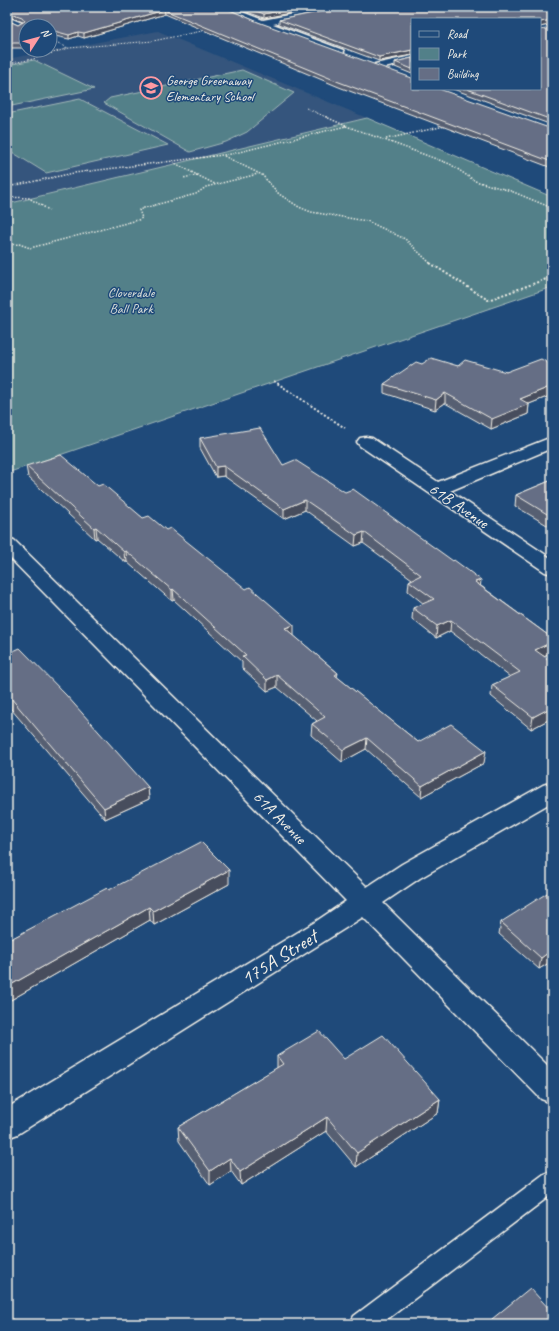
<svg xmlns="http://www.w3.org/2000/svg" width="559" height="1331" font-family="Caveat,sans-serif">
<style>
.built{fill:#34557d}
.green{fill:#528089;stroke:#a3b8b8}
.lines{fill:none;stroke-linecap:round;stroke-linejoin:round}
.lane-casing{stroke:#f4f1e8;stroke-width:3}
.street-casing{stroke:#f4f1e8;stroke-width:3}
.path-far2{stroke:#f4f1e8;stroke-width:1;stroke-dasharray:1.5 1.5;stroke-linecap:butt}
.path-far1{stroke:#f4f1e8;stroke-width:1.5;stroke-dasharray:1.5 1.5;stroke-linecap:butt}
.path{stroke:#f4f1e8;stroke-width:2;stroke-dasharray:2 2;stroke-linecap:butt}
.lane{fill:#1f4a7a;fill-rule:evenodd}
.street{fill:#1f4a7a;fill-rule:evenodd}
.wall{fill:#575f72;stroke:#f4f1e8}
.shaded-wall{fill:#474d5d;stroke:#f4f1e8}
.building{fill:#656e85;stroke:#f4f1e8}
.labels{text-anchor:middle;stroke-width:3;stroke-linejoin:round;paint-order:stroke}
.far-poi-label{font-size:14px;fill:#f4f1e8;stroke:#1f4a7a;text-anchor:start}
.far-park-label{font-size:14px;fill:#dce0da;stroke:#1f4a7a}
.street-label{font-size:17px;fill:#f4f1e8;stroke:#1f4a7a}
.near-street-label{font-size:20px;fill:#f4f1e8;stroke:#1f4a7a}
</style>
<rect width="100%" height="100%" fill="#1f4a7a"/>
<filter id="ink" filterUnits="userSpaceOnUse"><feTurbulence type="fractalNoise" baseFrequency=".025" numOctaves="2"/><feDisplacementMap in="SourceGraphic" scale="8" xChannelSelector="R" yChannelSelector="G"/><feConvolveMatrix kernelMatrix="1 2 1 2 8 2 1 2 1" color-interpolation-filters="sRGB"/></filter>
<g filter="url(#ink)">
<path class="built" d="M158 31 367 118 7 204V59Z"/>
<path class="green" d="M34 60 94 89 7 107V65Z
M242 70 294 93 247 132 226 142 190 152 104 103 110 98Z
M80 99 168 145 46 173 7 149V114Z
M367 118 552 197V287L7 473V204Z"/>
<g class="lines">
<g class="lane-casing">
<path id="lane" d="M552 1171V1194L381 1324H350L354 1316 544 1174Z"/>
</g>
<g class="street-casing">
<path id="street" d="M216 7H229L263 20 329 7H348L343 10 273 24 343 50 344 52 343 54H335Z
M7 17 22 23 24 25 19 28 7 23Z
M412 56V62L379 69 374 66 375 64Z
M366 437 372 438 438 482 552 437V448L450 491 552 559V574L545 572 360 446 357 442 360 438Z
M7 538 14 540 367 887 402 864 543 785 552 782V802L420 878 383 903 552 1070V1103L541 1099 363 917 18 1134 7 1138V1108L315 922 346 901 7 555Z"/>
</g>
<path class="path-far2" d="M50 39 68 48
M7 64 33 59 69 48 153 41 207 30
M306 108 326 117"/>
<path class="path-far1" d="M346 126 450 164 475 181 511 191 552 208
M386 139 445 126
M224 156 262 175 279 194 299 207 311 212 367 221 405 239 431 264
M173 162 197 175 183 178
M197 175 215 184
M7 187 74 173 231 154 346 126 324 116
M7 197 29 198 49 210
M7 245 19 244 30 248 138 220 142 218 139 210 144 208 196 194 206 187 258 174"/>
<path class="path" d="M430 263 488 300 552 277
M274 381 345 428"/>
<use href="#lane" class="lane"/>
<use href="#street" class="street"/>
</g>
<path class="wall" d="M7 7H223L412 89 552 129V168L339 87 165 14 84 38 78 36 69 39 50 35V26H26V46L25 48H7V20L18 25 23 22 7 16Z
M233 7H321L264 18Z
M343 7H552V24L540 27V19H412V55L379 61 279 24V20Z
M552 28V125L453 89H540Z
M412 58V74L395 67V62Z
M422 364 458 366 506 372 552 365V395L529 404 528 414 491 429 445 403 435 410 384 393V384Z
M200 438 283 465 481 586 552 638V652L544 656 552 662V718L531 729 491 696 492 685 510 677 450 631 436 638 412 619 413 608 424 604 408 591 409 581 412 579 363 543 355 546 305 510 284 519 224 476 216 477 200 448Z
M26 466 98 486 143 518 294 636 338 673 337 677 418 742 484 763 421 797 366 749 342 762 311 735 312 724 317 721 277 687 267 691 242 668V662L174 600 172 601 127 562H125L97 538 95 539 28 477Z
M552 480V528L515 506 516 495Z
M7 654 148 787 149 799 105 819 11 709 7 711Z
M229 884 154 925 150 920 9 1001V1003L7 1004V941L109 890Z
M501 922 552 961 539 969 499 934Z
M277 1056 344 1059 440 1099 438 1113 356 1167 326 1131 241 1185 231 1171 210 1185 179 1141 178 1127 277 1068Z
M492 1319 552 1324H491Z"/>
<path class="shaded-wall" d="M299 7H321L264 18V14Z
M164 10 165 14 84 38V33Z
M552 20V24L540 27V22Z
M78 32V36L69 39V35Z
M26 41V46L25 48V43Z
M412 50V55L379 61V57Z
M552 386V395L529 404 528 414 491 429 492 419 520 399Z
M445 393V403L435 410 436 400Z
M224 466V476L216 477V467Z
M305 500V510L284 519V509Z
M96 527 97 538 95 539 94 528Z
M364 532 363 543 355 546 356 535Z
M126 551 127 562H125L124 552Z
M481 580 480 590 475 582Z
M173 589 174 600 172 601V590Z
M451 620 450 631 436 638 437 626Z
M294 625V636L285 628Z
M552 642V652L533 661 535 650Z
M277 675V687L267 691V680Z
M10 697 11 709 7 711V699Z
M552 707V718L531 729 533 717Z
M367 738 366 749 342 762 343 750Z
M486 751 484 763 421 797 422 786Z
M148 787 149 799 105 819 104 808Z
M229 870V884L154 925 153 911Z
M149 907 150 920 9 1001V1003L7 1004V987Z
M552 950V961L539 969 541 958Z
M440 1099 438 1113 356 1167 357 1153Z
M327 1117 326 1131 241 1185 240 1172Z
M230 1158 231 1171 210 1185V1171Z"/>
<path class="building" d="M7 7H223L258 22 412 78V89H439L552 129V162L339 82 164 10 84 33 78 32 69 35 50 30V26H26V41L25 43H7V20L18 25 25 21 22 17 7 12Z
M245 7H299L264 14Z
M343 7H552V20L540 22V19H412V50L379 57 279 20Z
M552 28V120L467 89H540V30Z
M412 58V69L395 62Z
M431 358 458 366 465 360 506 372 541 359 552 365V386L520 399 529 404 492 419 445 393 436 400 384 384 416 362 422 364Z
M260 428 283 465 295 460 345 492 353 489 453 561 454 560 481 580 475 582 552 638V642L535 650 552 662V707L533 717 492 685 520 672 451 620 437 626 413 608 434 599 409 581 421 575 364 532 356 535 305 500 284 509 224 466 216 467 200 438Z
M61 455 98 486 103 484 143 518 149 516 166 530 170 528 246 589 250 587 294 625 285 628 338 673 335 675 418 742 451 724 486 751 422 786 367 738 343 750 312 724 325 717 277 675 267 680 242 656 246 655 173 589 172 590 126 551 124 552 96 527 94 528 26 466Z
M552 480V517L516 495Z
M20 648 66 695 148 787 104 808 10 697 7 699V654Z
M201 842 229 870 153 911 149 907 7 987V941L107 888 109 890Z
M552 890V950L541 958 501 922Z
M319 1031 344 1059 383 1035 440 1099 357 1153 327 1117 240 1172 230 1158 210 1171 178 1127 283 1064 277 1056Z
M530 1288 552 1312V1324H496L492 1319Z"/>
</g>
<defs>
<g id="school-ring" transform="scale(1.15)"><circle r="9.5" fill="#1f4a7a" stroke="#ff9aa2" stroke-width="1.5"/><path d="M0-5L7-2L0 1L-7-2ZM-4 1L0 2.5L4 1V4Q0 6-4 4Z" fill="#ff9aa2"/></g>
</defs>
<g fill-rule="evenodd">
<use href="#school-ring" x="151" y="88"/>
</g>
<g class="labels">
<g class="far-poi-label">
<text x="166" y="85">George Greenaway<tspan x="166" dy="16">Elementary School</tspan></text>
</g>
<g class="far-park-label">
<text x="131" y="297">Cloverdale<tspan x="131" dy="16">Ball Park</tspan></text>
</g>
<g class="street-label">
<text transform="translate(459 505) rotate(34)" y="6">61B Avenue</text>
<text transform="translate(280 817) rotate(45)" y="6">61A Avenue</text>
</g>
<g class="near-street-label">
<text transform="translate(279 957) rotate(-32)" y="7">175A Street</text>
</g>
</g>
<rect width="559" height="1331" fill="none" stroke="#1f4a7a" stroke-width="24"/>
<rect x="12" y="12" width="535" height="1307" fill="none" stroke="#f4f1e8" stroke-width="1.5" filter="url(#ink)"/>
<rect x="411" y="18" width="130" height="72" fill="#1f4a7a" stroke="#748da6"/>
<rect x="419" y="31" width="20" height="6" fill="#1f4a7a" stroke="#748da6"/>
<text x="447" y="38" font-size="12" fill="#f4f1e8">Road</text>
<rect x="419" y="48" width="20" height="12" fill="#528089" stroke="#748da6"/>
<text x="447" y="58" font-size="12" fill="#f4f1e8">Park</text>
<rect x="419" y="68" width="20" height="12" fill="#656e85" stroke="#748da6"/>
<text x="447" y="78" font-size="12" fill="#f4f1e8">Building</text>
<g transform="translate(38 38) rotate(54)"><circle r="19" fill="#1f4a7a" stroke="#748da6"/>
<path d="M0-3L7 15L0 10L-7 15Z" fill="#ff9aa2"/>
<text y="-6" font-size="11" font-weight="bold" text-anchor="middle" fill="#f4f1e8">N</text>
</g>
</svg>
